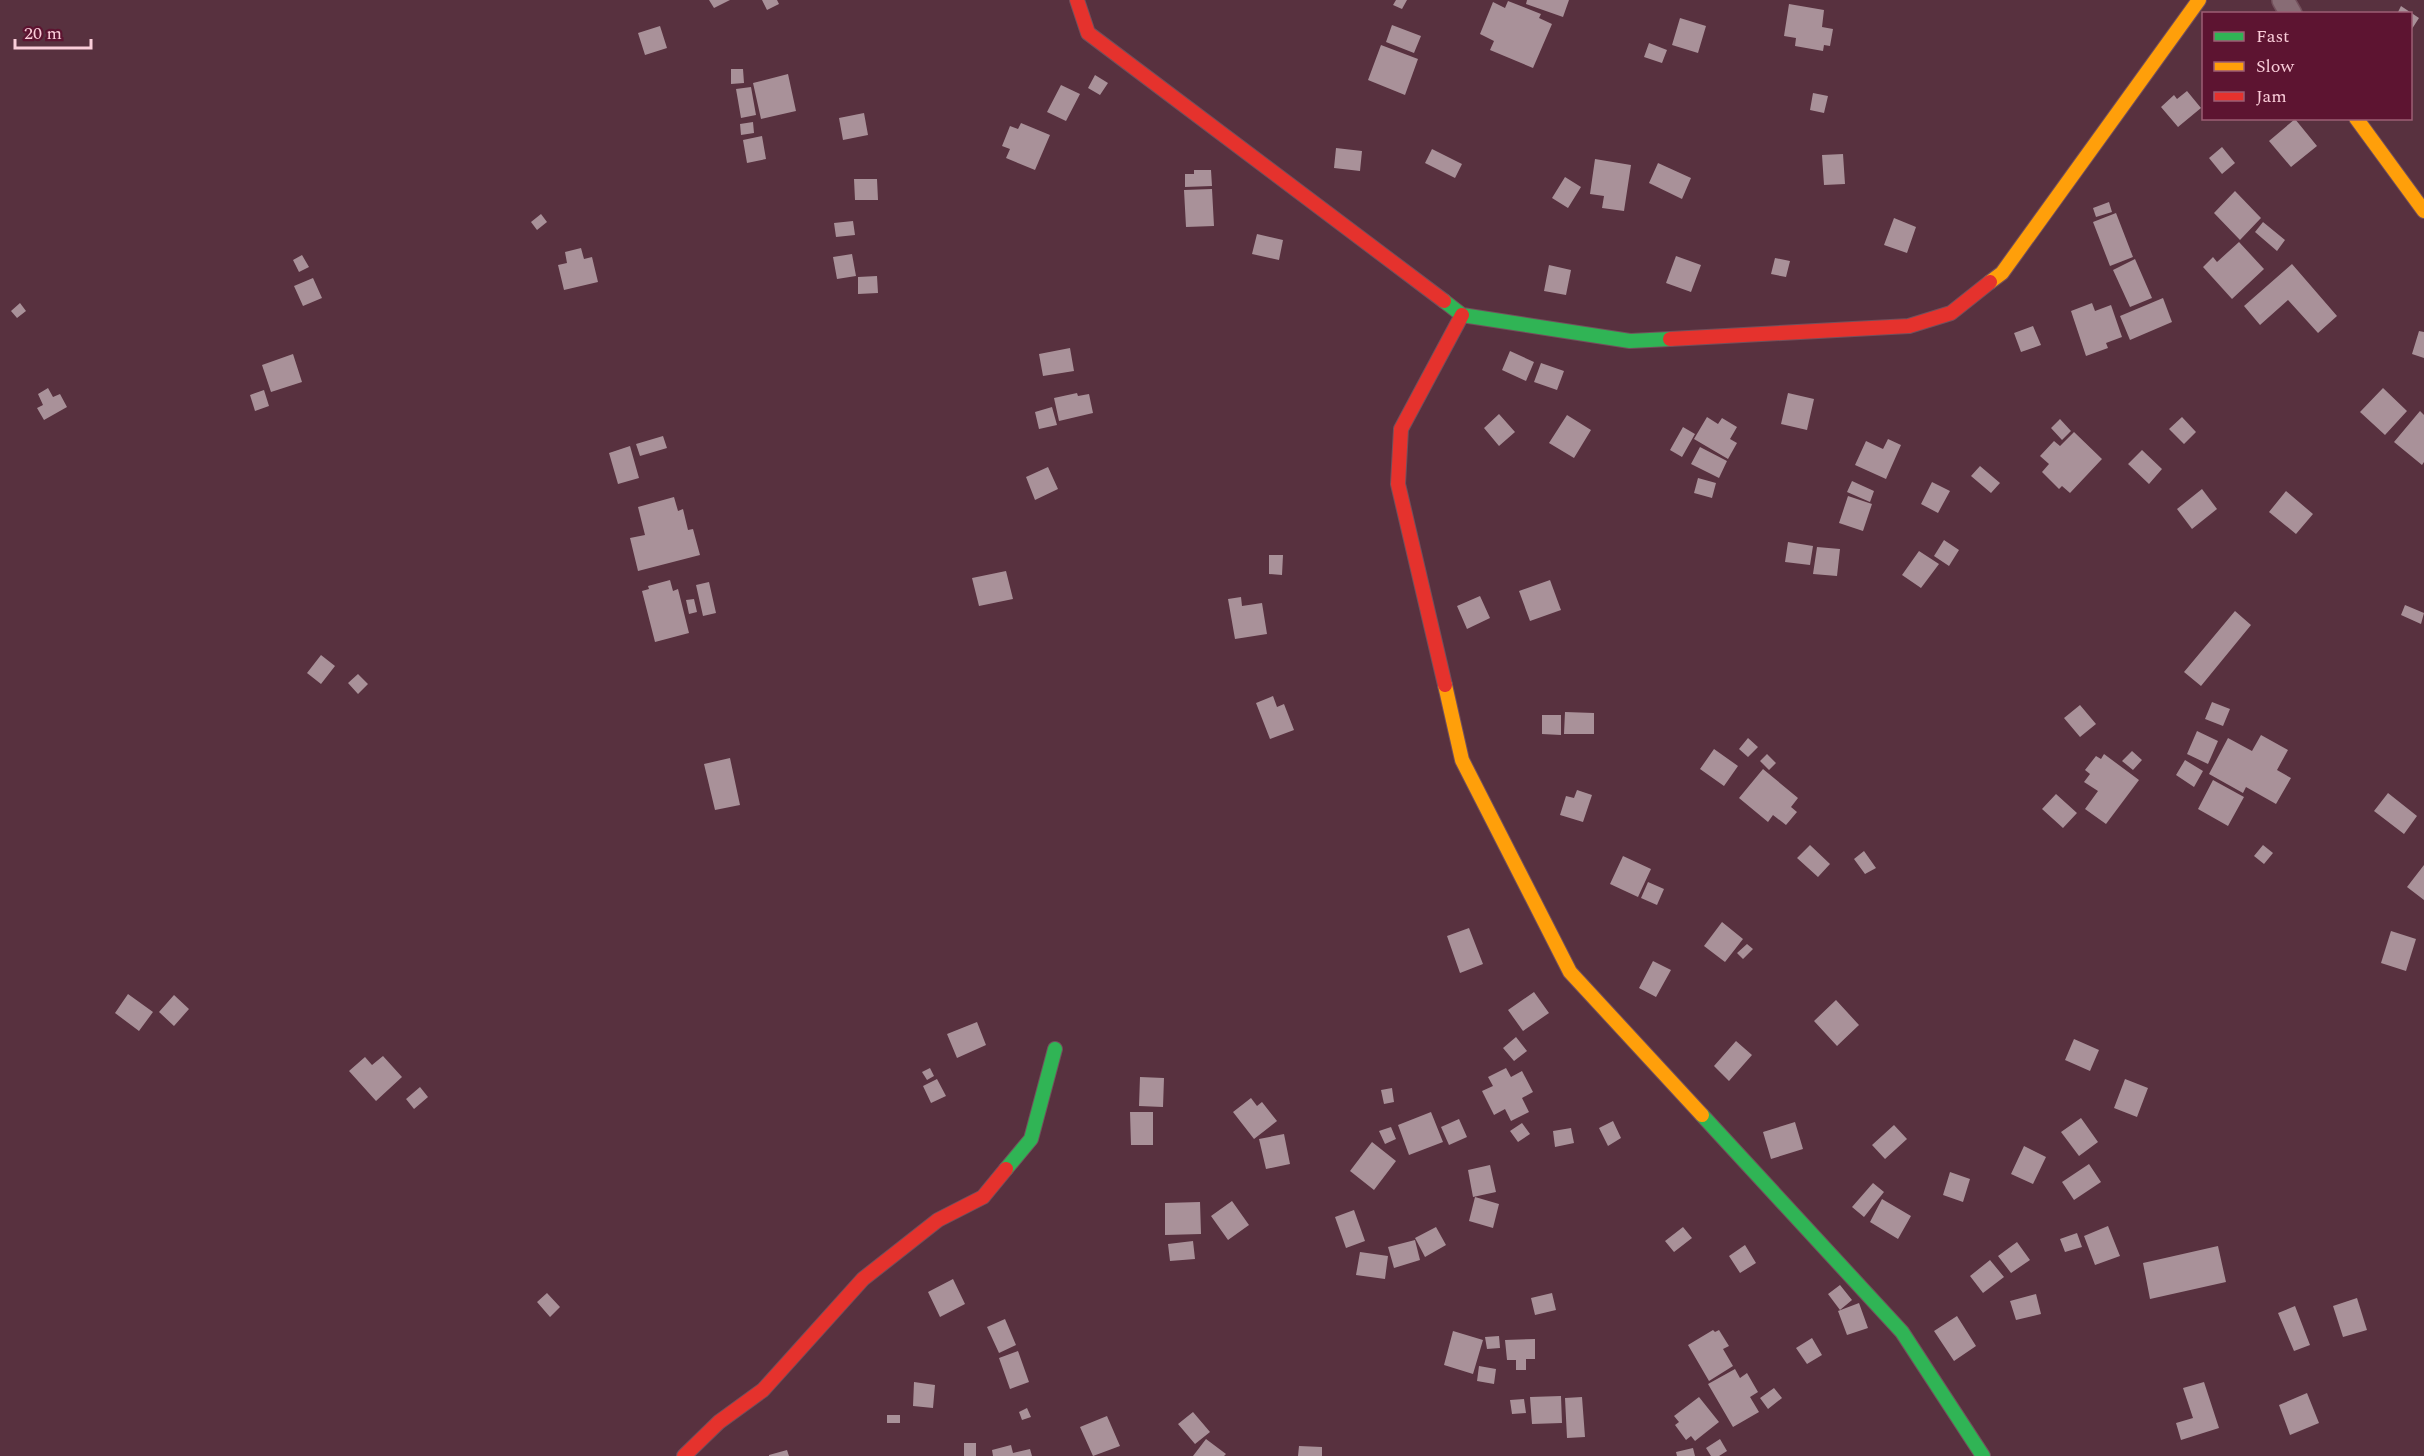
<svg xmlns="http://www.w3.org/2000/svg" width="2424" height="1456" font-family="Spectral,serif">
<style>
.building{fill:#a99199}
.lines{fill:none;stroke-linecap:round;stroke-linejoin:round}
.street-casing{stroke:#73505c;stroke-width:24}
.fast-casing{stroke:#73505c;stroke-width:16}
.slow-casing{stroke:#73505c;stroke-width:16}
.jam-casing{stroke:#73505c;stroke-width:16}
.street{stroke:#886c75;stroke-width:21}
.fast{stroke:#30b455;stroke-width:14}
.slow{stroke:#ff9f0a;stroke-width:14}
.jam{stroke:#e5322d;stroke-width:14}
</style>
<rect width="100%" height="100%" fill="#58313f"/>
<path class="building" d="M709 0H730L714 8Z
M762 0H777L779 4 767 10Z
M1396 0H1407L1402 9 1393 5Z
M1527 0H1569L1563 17 1526 4Z
M1508 1 1541 14 1539 18 1552 24 1533 68 1490 50 1494 41 1480 34 1493 2 1505 8Z
M1789 4 1824 10 1822 27 1833 29 1830 46 1824 45 1823 51 1795 46 1796 38 1784 36Z
M2401 6 2419 18 2410 32V14H2397Z
M1680 18 1706 26 1698 53 1672 45Z
M1392 25 1421 36 1414 53 1386 42Z
M660 26 667 48 645 55 638 33Z
M1649 43 1667 50 1662 63 1644 57Z
M1381 45 1418 59 1405 95 1368 80Z
M731 69H743L744 83 731 84Z
M788 74 796 111 761 119 753 83Z
M1095 75 1108 83 1100 95 1088 88Z
M1061 85 1080 94 1066 121 1047 112Z
M751 87 756 115 741 118 736 89Z
M2187 91 2201 108 2178 127 2161 107 2174 95 2177 99Z
M1813 93 1828 96 1824 113 1810 110Z
M864 113 868 135 843 140 839 118Z
M2295 119 2317 146 2291 167 2269 141Z
M753 122 754 133 741 135 740 124Z
M1021 123 1050 135 1035 170 1006 158 1010 149 1002 146 1010 126 1018 129Z
M762 136 766 159 747 163 743 140Z
M2222 147 2235 163 2222 174 2209 158Z
M1336 148 1362 151 1360 171 1334 168Z
M1432 149 1462 164 1455 178 1425 163Z
M1843 154 1845 184 1824 185 1822 155Z
M1595 159 1631 165 1624 211 1602 208 1604 196 1590 194Z
M1658 163 1691 178 1682 199 1649 183Z
M1194 170H1211L1212 186 1185 187V174H1194Z
M1565 177 1581 187 1568 208 1552 198Z
M854 179H877L878 200H855Z
M1212 189 1214 226 1186 227 1184 190Z
M2235 191 2261 218 2240 240 2214 213Z
M2109 202 2112 212 2096 217 2093 208Z
M2116 213 2133 257 2110 266 2093 222Z
M541 214 547 222 537 230 531 222Z
M1894 218 1916 227 1907 253 1884 245Z
M853 221 855 235 836 237 834 223Z
M2263 222 2285 240 2277 251 2255 232Z
M1257 234 1283 240 1279 260 1252 254Z
M2239 242 2264 269 2232 299 2203 267 2213 257 2217 262Z
M581 248 584 259 592 257 598 282 564 290 558 265 567 263 565 252Z
M852 254 856 276 837 279 833 257Z
M302 255 309 267 299 272 293 260Z
M1676 256 1701 265 1691 292 1666 283Z
M1775 258 1790 261 1786 277 1771 274Z
M2135 259 2152 298 2130 307 2113 270Z
M2292 264 2337 316 2318 333 2288 300 2260 325 2244 306Z
M1549 265 1571 270 1566 295 1544 291Z
M877 276 878 293 858 294V277Z
M313 278 322 298 303 306 294 286Z
M2163 298 2172 322 2130 340 2120 316Z
M20 303 26 311 17 318 11 311Z
M2092 303 2095 311 2111 305 2122 337 2106 343 2108 348 2086 356 2071 311Z
M2033 326 2041 345 2021 352 2014 333Z
M2419 331 2424 332V358L2412 354Z
M1070 348 1074 371 1043 376 1039 354Z
M1510 351 1534 362 1526 381 1502 370Z
M293 354 302 382 271 392 262 365Z
M1541 363 1564 371 1557 390 1534 382Z
M48 388 53 397 60 394 67 407 44 420 37 408 43 405 38 394Z
M2383 388 2407 411 2385 435 2360 412Z
M264 390 269 406 255 411 250 395Z
M1077 393 1078 396 1089 394 1093 413 1059 421 1054 398Z
M1788 393 1814 399 1807 430 1781 424Z
M1052 407 1057 425 1039 429 1035 412Z
M2420 411 2424 415V462L2422 465 2394 442Z
M1499 414 1515 432 1499 446 1484 428Z
M1567 415 1591 430 1574 458 1549 443Z
M1707 417 1718 424 1722 418 1737 427 1730 439 1737 443 1728 459 1694 439Z
M2182 417 2196 432 2184 444 2169 429Z
M2060 419 2071 431 2062 440 2051 428Z
M1683 427 1695 434 1682 457 1670 450Z
M2074 432 2102 459 2070 493 2062 486 2059 489 2042 472 2049 464 2040 456 2054 441 2060 446Z
M663 436 667 448 640 456 636 444Z
M1888 439 1901 445 1886 479 1855 465 1866 441 1883 449Z
M630 446 639 478 618 484 609 453Z
M1700 447 1727 461 1719 478 1691 464Z
M2142 450 2162 469 2149 484 2128 464Z
M1980 466 2000 483 1991 493 1971 476Z
M1048 467 1058 489 1035 500 1026 477Z
M1698 478 1716 483 1712 498 1694 493Z
M1852 481 1874 491 1870 502 1847 492Z
M1932 482 1950 491 1938 513 1921 504Z
M2202 489 2217 509 2192 529 2177 509Z
M2286 491 2313 514 2296 534 2269 512Z
M1848 496 1872 504 1863 531 1839 523Z
M674 497 678 511 683 509 688 530 693 529 700 555 638 571 630 538 645 535 638 507Z
M1944 540 1959 550 1949 566 1934 556Z
M1788 542 1813 546 1810 565 1785 562Z
M1817 547 1840 549 1837 576 1813 574Z
M1919 551 1939 564 1921 588 1902 575Z
M1269 555H1283L1282 575 1269 574Z
M1006 571 1013 599 979 606 972 578Z
M670 580 673 591 678 589 689 633 655 642 642 591 649 589 648 586Z
M1550 580 1561 610 1530 621 1519 591Z
M709 582 716 613 703 616 696 585Z
M1480 596 1490 618 1467 629 1457 606Z
M1241 597 1242 606 1262 603 1267 634 1235 639 1228 599Z
M694 599 697 612 689 614 686 600Z
M2405 605 2424 613 2421 624 2401 615Z
M2235 611 2251 625 2201 686 2184 672Z
M321 655 335 666 321 684 307 673Z
M358 674 368 684 358 694 348 683Z
M1273 696 1277 707 1284 704 1294 730 1270 739 1256 703Z
M2212 702 2230 709 2223 726 2205 719Z
M2080 705 2096 724 2080 737 2064 718Z
M1565 712 1594 713V734H1564Z
M1542 715H1561V735L1542 734Z
M2197 731 2218 741 2208 764 2187 754Z
M2261 735 2288 750 2277 770 2291 778 2276 804 2246 787 2243 793 2209 774 2228 738 2252 751Z
M1748 738 1758 747 1748 757 1739 749Z
M1714 749 1738 766 1724 786 1700 769Z
M2132 751 2142 760 2133 770 2122 761Z
M1767 754 1776 763 1769 770 1760 761Z
M2104 754 2139 780 2106 824 2085 809 2098 791 2084 782 2090 774 2085 770 2096 756 2101 759Z
M730 758 740 805 715 810 704 764Z
M2185 760 2203 771 2194 787 2176 775Z
M1763 769 1798 798 1791 807 1797 812 1786 825 1773 815 1768 822 1739 798Z
M2213 780 2244 797 2228 826 2198 809Z
M1577 790 1592 795 1583 822 1560 815 1566 796 1574 798Z
M2388 793 2417 816 2404 834 2374 811Z
M2056 794 2077 813 2063 828 2042 809Z
M1810 845 1830 864 1818 877 1797 858Z
M2263 845 2273 853 2264 864 2254 856Z
M1864 851 1876 868 1865 874 1854 859Z
M1623 856 1651 869 1638 897 1610 884Z
M2424 865V900L2407 887Z
M1648 882 1664 889 1657 905 1641 898Z
M1722 922 1743 939 1725 962 1704 946Z
M1469 928 1483 964 1460 973 1447 936Z
M2391 931 2416 939 2406 971 2381 963Z
M1747 944 1753 949 1743 959 1737 953Z
M1653 961 1671 970 1656 997 1639 988Z
M1534 992 1549 1013 1523 1031 1508 1010Z
M128 994 153 1012 139 1031 115 1013Z
M174 995 189 1009 174 1026 159 1012Z
M1836 1000 1859 1025 1837 1046 1814 1021Z
M977 1022 986 1045 957 1058 947 1034Z
M1516 1037 1527 1051 1514 1061 1503 1048Z
M2074 1039 2099 1050 2090 1071 2065 1060Z
M1736 1041 1752 1055 1729 1081 1714 1066Z
M383 1056 402 1077 376 1101 349 1071 365 1057 372 1065Z
M930 1068 934 1076 927 1080 922 1072Z
M1506 1068 1511 1077 1522 1071 1533 1092 1522 1098 1529 1112 1511 1121 1505 1109 1494 1115 1482 1091 1493 1086 1488 1077Z
M1140 1077 1164 1078 1163 1107 1139 1106Z
M937 1079 946 1096 931 1103 923 1086Z
M2125 1079 2148 1088 2137 1117 2114 1108Z
M420 1087 428 1097 414 1109 406 1099Z
M1392 1088 1394 1102 1384 1104 1381 1090Z
M1251 1098 1257 1106 1262 1102 1277 1121 1254 1139 1233 1112Z
M1130 1112H1153V1145H1131Z
M1431 1112 1443 1142 1409 1155 1398 1125Z
M2081 1118 2098 1142 2079 1156 2061 1132Z
M1459 1119 1467 1137 1449 1145 1441 1127Z
M1613 1121 1621 1138 1608 1146 1599 1128Z
M1795 1122 1803 1149 1771 1159 1763 1132Z
M1522 1123 1530 1134 1518 1142 1510 1131Z
M1894 1125 1907 1139 1885 1159 1872 1145Z
M1391 1127 1396 1139 1385 1144 1379 1131Z
M1571 1128 1574 1143 1555 1147 1553 1131Z
M1284 1134 1290 1164 1266 1169 1259 1139Z
M1372 1142 1396 1161 1374 1190 1350 1171Z
M2024 1146 2046 1157 2033 1184 2011 1174Z
M2089 1164 2101 1182 2074 1200 2062 1182Z
M1490 1165 1496 1192 1473 1197 1468 1170Z
M1950 1172 1970 1179 1963 1202 1943 1195Z
M1873 1183 1884 1192 1864 1217 1852 1207Z
M1475 1197 1499 1204 1493 1228 1469 1221Z
M1882 1199 1911 1216 1898 1239 1870 1222Z
M1232 1201 1249 1225 1228 1240 1211 1216Z
M1200 1202 1201 1234 1165 1235V1203Z
M1354 1210 1365 1241 1346 1248 1335 1217Z
M2108 1226 2120 1256 2095 1265 2084 1236Z
M1436 1227 1446 1245 1425 1257 1415 1238Z
M1683 1227 1692 1238 1674 1252 1665 1241Z
M2077 1233 2082 1247 2065 1252 2060 1239Z
M1415 1240 1420 1260 1394 1268 1388 1247Z
M1193 1241 1195 1259 1170 1261 1168 1244Z
M2017 1242 2030 1260 2011 1273 1998 1256Z
M1745 1245 1756 1263 1740 1273 1729 1256Z
M2218 1246 2226 1282 2150 1299 2143 1263Z
M1360 1252 1388 1256 1385 1279 1356 1275Z
M1990 1260 2004 1277 1983 1293 1970 1276Z
M953 1279 965 1304 940 1317 928 1292Z
M1840 1285 1852 1300 1840 1310 1828 1294Z
M547 1293 560 1307 550 1317 537 1302Z
M1552 1293 1556 1310 1535 1315 1531 1298Z
M2036 1294 2041 1314 2016 1320 2010 1301Z
M2357 1298 2367 1330 2343 1337 2333 1306Z
M1859 1303 1868 1328 1847 1335 1838 1311Z
M2295 1306 2310 1345 2294 1351 2278 1313Z
M1957 1316 1976 1346 1954 1361 1934 1331Z
M1005 1319 1016 1345 999 1353 987 1327Z
M1713 1330 1715 1332 1719 1330 1729 1346 1723 1349 1733 1366 1709 1381 1688 1345Z
M1453 1331 1483 1340 1473 1374 1444 1365Z
M1499 1336 1500 1348 1487 1349 1485 1337Z
M1812 1338 1822 1355 1807 1364 1796 1348Z
M1535 1339V1359H1526V1370H1516V1360H1507L1505 1340Z
M1018 1351 1029 1382 1010 1389 999 1358Z
M1479 1366 1496 1369 1494 1384 1477 1381Z
M1735 1369 1740 1378 1747 1373 1758 1392 1750 1397 1759 1412 1733 1427 1708 1384Z
M914 1382 935 1385 933 1408 913 1406Z
M2204 1382 2219 1428 2181 1440 2176 1423 2193 1418 2183 1388Z
M1774 1388 1782 1398 1768 1409 1760 1398Z
M2307 1393 2319 1423 2290 1435 2279 1405Z
M1561 1396 1562 1423 1532 1424 1530 1397Z
M1582 1397 1585 1437 1567 1438 1565 1398Z
M1699 1397 1719 1422 1695 1441 1691 1436 1686 1440 1675 1425 1679 1422 1674 1416Z
M1524 1399 1526 1413 1512 1414 1510 1400Z
M1027 1408 1031 1417 1022 1420 1019 1412Z
M1193 1412 1210 1432 1195 1444 1178 1424Z
M887 1415H900V1423H887Z
M1107 1416 1120 1446 1093 1456 1080 1427Z
M1206 1439 1226 1454 1224 1456H1193Z
M1720 1439 1727 1451 1719 1456H1711L1706 1448Z
M964 1443H976V1456H964Z
M1011 1445 1013 1453 1030 1449 1032 1456H993L992 1450Z
M1299 1446 1322 1447V1456H1298Z
M1693 1448 1695 1456H1677L1676 1452Z
M787 1450 789 1456H769V1455Z"/>
<g class="lines">
<g class="street-casing">
<path id="street" d="M2283 0 2291 14"/>
</g>
<g class="fast-casing">
<path id="fast" d="M1444 301 1462 315 1630 341 1670 339
M1702 1115 1902 1332 1983 1456
M1006 1169 1031 1139 1055 1049"/>
</g>
<g class="slow-casing">
<path id="slow" d="M2356 118 2424 211
M1990 282 2002 273 2199 0
M1445 685 1462 760 1570 972 1702 1115"/>
</g>
<g class="jam-casing">
<path id="jam" d="M1077 0 1088 33 1444 301
M1670 339 1909 326 1951 313 1990 282
M1445 685 1398 484 1401 429 1462 315
M684 1456 719 1422 763 1390 863 1279 938 1220 983 1197 1006 1169"/>
</g>
<use href="#street" class="street"/>
<use href="#fast" class="fast"/>
<use href="#slow" class="slow"/>
<use href="#jam" class="jam"/>
</g>
<rect x="2202" y="12" width="210" height="108" fill="#5d1431" stroke="#9c5e74" stroke-width="1.5"/>
<rect x="2214" y="32" width="30" height="9" fill="#30b455" stroke="#9c5e74" stroke-width="1.5"/>
<text x="2256" y="42" font-size="18" fill="#facdd9">Fast</text>
<rect x="2214" y="62" width="30" height="9" fill="#ff9f0a" stroke="#9c5e74" stroke-width="1.5"/>
<text x="2256" y="72" font-size="18" fill="#facdd9">Slow</text>
<rect x="2214" y="92" width="30" height="9" fill="#e5322d" stroke="#9c5e74" stroke-width="1.5"/>
<text x="2256" y="102" font-size="18" fill="#facdd9">Jam</text>
<path d="M15 39v9h76v-9" fill="none" stroke="#facdd9" stroke-width="3"/>
<text x="24" y="39" font-size="18" fill="#facdd9" stroke="#5d1431" stroke-width="4.5" paint-order="stroke">20 m</text>
</svg>
